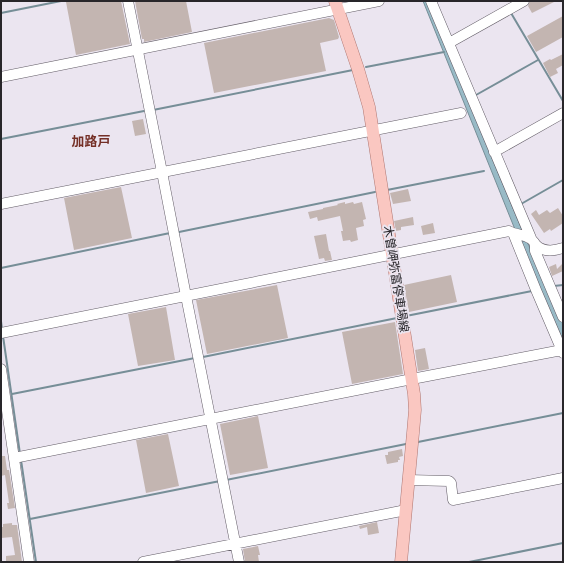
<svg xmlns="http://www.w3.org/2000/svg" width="564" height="563" font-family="'Archivo Narrow','Noto Sans JP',sans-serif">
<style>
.water{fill:#98bac6;stroke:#768e97}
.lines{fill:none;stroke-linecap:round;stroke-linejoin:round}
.stream{stroke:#768e97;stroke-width:2}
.building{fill:#c3b5b1}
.minor-casing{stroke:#635d67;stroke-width:11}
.major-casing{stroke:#ae7671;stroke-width:13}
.minor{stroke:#fff;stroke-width:10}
.major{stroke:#fac7c1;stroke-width:12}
.labels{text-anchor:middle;stroke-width:3.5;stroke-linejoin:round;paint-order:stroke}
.street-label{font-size:12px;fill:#28262a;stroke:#ebe5f0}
.neighbourhood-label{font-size:13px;font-weight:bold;fill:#742f26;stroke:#ebe5f0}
</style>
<rect width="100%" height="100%" fill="#ebe5f0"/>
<path class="water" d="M423 1H427L522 230 563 323V342L516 232Z"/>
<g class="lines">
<path class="stream" d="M1 13 61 1
M511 13 563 101
M366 67 444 52
M476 95 538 60
M153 110 353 70
M1 139 144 111
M387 190 484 171
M521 204 563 180
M179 232 375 192
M1 268 170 233
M554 286 563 285
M406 316 532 291
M1 321 2 329
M3 336 20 454
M203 357 397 318
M12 394 195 358
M418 442 563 413
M21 460 36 562
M226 480 406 444
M30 519 220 481
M469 562 563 543"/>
</g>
<path class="building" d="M70 1H121L130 44 76 55 66 2Z
M135 1H186L192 32 144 42V39H142Z
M530 1H556L532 13 528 6Z
M563 16V37L536 52 527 36Z
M329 18 334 20 339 37 338 39 320 43 326 71 214 93 204 43Z
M563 54V65L556 69 558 73 550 77 543 63 550 59 551 60Z
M143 119 146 134 135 136 132 121Z
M121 187 132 238 74 250 64 198Z
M408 189 411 201 393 204 390 193Z
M345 202V204L353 202 354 204 362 202 366 219 363 220 364 226 356 228 358 240 351 242 350 240 343 241 341 231H343L340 216 318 221 317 217 310 219 308 212 323 209V208L338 205 337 204Z
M558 208 563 216V223L551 231 550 229 544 233 531 214 536 210 539 215 547 210 550 213Z
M413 217 414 225 401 227V230L396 231 394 221Z
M433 223 435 233 423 235 421 226Z
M326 234 329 251H330L332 260 325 261 324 258 319 259 314 236Z
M563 263V271L552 276 549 267 556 264 557 269Z
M451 275 457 302 409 312 404 285Z
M277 285 288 338 207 354 196 300Z
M166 307 175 360 138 366 128 314Z
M395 322 403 374 352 384 342 332Z
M425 348 429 369 418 371 415 350Z
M258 416 268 468 230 475 220 424Z
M168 434 179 486 146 493 136 440Z
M402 449 403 456 399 457 400 460H398V462L387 464 385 455H388V452Z
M1 456H5L7 470H9L15 508 8 509 7 503H9L5 475 1 476Z
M377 522 379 533 368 535 367 527 360 529 359 526Z
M12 523V525H17L22 562H6V556L15 555 12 537 1 538V527H3V524Z
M258 546 260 555H258L259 562H245L243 549Z"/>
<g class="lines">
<g class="minor-casing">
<path id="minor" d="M128 1 162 172 186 296 239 562
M431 1 531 238
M449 43 524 1
M1 77 379 1
M494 152 563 113
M1 204 461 113
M513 233 536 290 563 353
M535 244V251L563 317
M1 333 509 231C515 235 523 234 529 238 532 239 534 242 536 245 543 252 554 251 563 248
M1 369 29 562
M14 458 412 379 562 350
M408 480 449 481 451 483 453 500 563 478
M143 562 406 510"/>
</g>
<g class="major-casing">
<path id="major" d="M335 1 358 69 369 107 414 394 415 410 413 433 401 562"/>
</g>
<use href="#minor" class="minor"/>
<use href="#major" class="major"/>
</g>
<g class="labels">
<g class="street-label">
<text transform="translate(396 279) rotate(81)" y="4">木曽岬弥富停車場線</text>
</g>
<g class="neighbourhood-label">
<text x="91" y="146">加路戸</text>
</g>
</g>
<rect width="564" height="563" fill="none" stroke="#28262a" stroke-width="4"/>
</svg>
